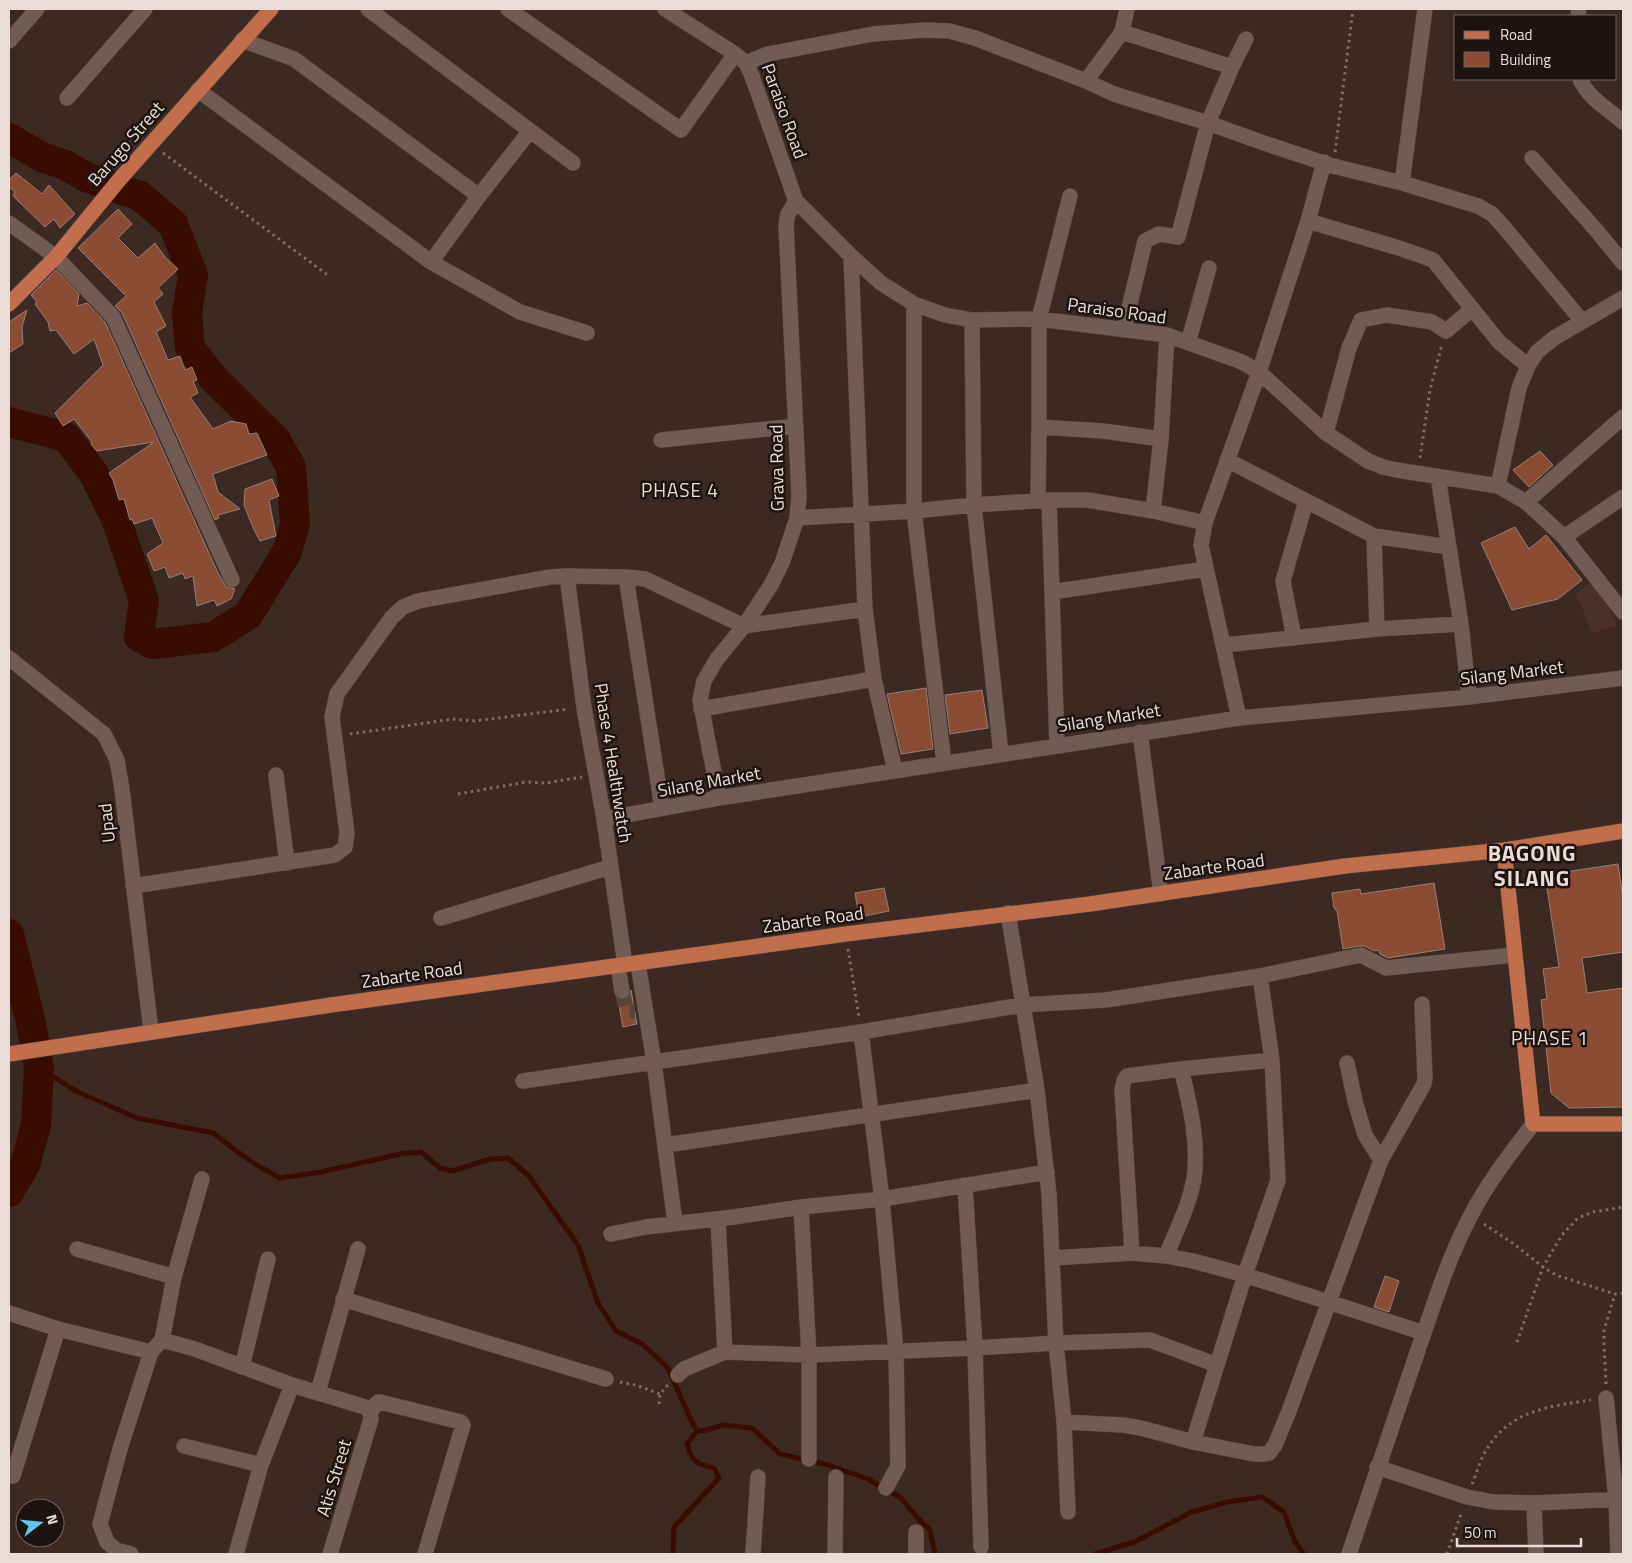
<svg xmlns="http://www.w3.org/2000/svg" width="1632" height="1563" font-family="'Titillium Web',sans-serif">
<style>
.built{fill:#4a3026}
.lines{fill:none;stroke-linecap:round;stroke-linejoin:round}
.stream{stroke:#380d00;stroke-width:5}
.river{stroke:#380d00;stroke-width:30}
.building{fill:#8b4c34;stroke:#967f76}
.minor-tunnel{stroke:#56443d;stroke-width:15;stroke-dasharray:15 8;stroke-linecap:butt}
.minor-casing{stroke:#564640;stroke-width:16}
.major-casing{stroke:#564640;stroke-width:16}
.path{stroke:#7e6d67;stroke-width:3;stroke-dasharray:2.5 4;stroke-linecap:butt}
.minor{stroke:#715b53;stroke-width:15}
.major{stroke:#c16e4c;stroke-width:15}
.labels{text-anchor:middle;stroke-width:5;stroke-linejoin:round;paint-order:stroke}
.street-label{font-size:18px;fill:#eaddd8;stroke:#1d1411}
.neighbourhood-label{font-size:19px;letter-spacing:1px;fill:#eaddd8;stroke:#1d1411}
.district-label{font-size:22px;font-weight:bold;letter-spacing:1px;fill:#eaddd8;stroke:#1d1411}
</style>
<rect width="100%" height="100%" fill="#3c2922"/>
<path class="built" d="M1592 582 1604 598 1617 625 1592 633 1581 604 1575 594Z"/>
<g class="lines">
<path class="stream" d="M39 1068 78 1092 137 1118 213 1133 250 1161 280 1178 321 1172 400 1154 421 1152 440 1168 452 1171 490 1159 508 1158 528 1175 578 1245 598 1303 616 1331 642 1344 668 1368 690 1418 697 1431
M673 1554 674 1527 719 1478 714 1468C696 1464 692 1462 687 1444L697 1431 707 1430 723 1425 752 1428 780 1454 828 1465 868 1479 901 1498 915 1515 930 1530 935 1554
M1095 1554 1134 1542 1192 1512 1227 1502 1262 1497 1284 1512 1295 1542 1304 1554"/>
<path class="river" d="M9 138 42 157 65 165 86 177 140 196 173 224 193 275 187 313 190 348 214 379 275 439 291 467 295 524 287 552 248 615 213 637 153 644 139 637 144 601 116 519 94 474 66 437 9 422
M9 934 31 1023 39 1068 36 1125 25 1165 9 1192"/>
</g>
<path class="building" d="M16 173 42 194 49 185 75 214 60 228 54 219 45 227 16 199 13 195 15 192 9 187V180Z
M118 209 132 224 118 238 138 258 155 243 165 257 178 269 158 288 163 294 154 302 166 326 156 332 168 360 180 356 185 370 192 367 197 380 193 381 198 393 190 397 213 429 231 421 246 424 249 434 257 433 267 455 213 474 218 492 240 509 218 515 219 518 215 520 122 313 115 306 126 296 78 248Z
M56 270 79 294 77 306 87 303 105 322 218 573 226 587 235 589 231 599 217 606 214 600 197 606 193 576 185 579 183 573 169 578 165 567 154 571 147 554 163 543 152 518 134 524 132 519 130 520 124 499 119 500 113 480 109 473 154 442 97 451 91 444 92 442 74 419 63 426 55 413 103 365 94 339 74 354 56 330 50 331 48 322 35 304 37 302 31 295Z
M27 310 22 327 23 344 9 353V322Z
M1540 451 1553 465 1529 487 1513 470Z
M272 479 279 496 269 500 276 536 260 541 254 530 244 505 245 489Z
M1515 527 1529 549 1546 535 1582 580 1558 599 1512 610 1481 543Z
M926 688 933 749 901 754 887 694Z
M982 690 988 728 950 734 945 695Z
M1618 864 1623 898V952L1582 958 1587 993 1623 988V1107L1569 1108 1551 1093 1541 1000 1547 999 1543 969 1559 967 1545 875Z
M1434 883 1445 949 1388 958 1380 954 1379 950 1374 951 1365 946H1359L1343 949 1337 911 1334 908 1332 893 1360 889 1361 894Z
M884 888 889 911 859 917 855 893Z
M631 990 637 1024 623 1027 618 1000H623L628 999 631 995Z
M1385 1276 1399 1281 1389 1312 1374 1307Z"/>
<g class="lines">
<path class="minor-tunnel" d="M622 991 626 1010 629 1011H635"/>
<g class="minor-casing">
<path id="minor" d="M368 9 573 163
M508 9 681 130 735 54
M665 9 735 54 746 63 752 76 796 201 851 256 881 283 914 304 945 315 972 320 1039 319 1167 335 1242 362 1259 372 1326 433 1368 461 1383 467 1397 470 1498 486 1526 502 1564 537 1623 612
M1578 16 1579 9
M1122 32 1232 67
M242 40 294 59 479 196
M9 41 37 9
M746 63 768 54 873 34 925 30 949 31 975 38 1086 81 1114 94 1208 123 1261 142 1333 166 1402 183 1478 206 1492 214 1503 226 1582 321
M1580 79C1588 98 1608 109 1623 122
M1086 81 1122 32 1127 9
M198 90 431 262 520 312 587 333
M67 98 145 9
M1532 158 1597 231 1623 263
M1402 183 1425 9
M1308 221 1399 248 1433 260 1499 342 1528 366
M9 223 56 257 113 317 232 580
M851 256 865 609 874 679 895 771
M431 262 479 196 530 131
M914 304V511L944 763
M972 320 974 505 1001 754
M1124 329 1145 241 1159 234 1178 237 1208 123 1232 67 1246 39
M1188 343 1209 268
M1039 427 1103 431 1161 439
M1326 433 1349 348 1361 320 1387 315 1432 322 1446 331 1472 309
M661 440 796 426
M1227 460 1374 536 1449 547
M1438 477 1461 624 1469 697
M1498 486 1519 388 1528 366 1537 352 1554 338 1623 298
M1049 500 1057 745
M1038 501 1039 427V319L1070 196
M1526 502 1623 417
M1153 511 1161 439 1167 335
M797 518 914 511 974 505 1049 500H1087L1153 511 1205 523
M1374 536 1377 629
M1564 537 1623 497
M567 576 626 577 645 579 744 626 865 609
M626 577 662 808
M1052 592 1205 569
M1294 638 1283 581 1306 501
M1224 645 1377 629 1461 624
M9 658 104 734 117 760 122 789 151 1031
M701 709 874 679
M1239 718 1201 545 1205 523 1259 372 1308 221 1324 162
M1140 732 1161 894
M276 775 287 863
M719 798 700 700 704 681 717 659 744 626 771 585 782 563 797 518 799 495 786 225 788 214 796 201
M604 819 719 798 1239 718 1469 697 1623 678
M133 886 335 855 345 847 347 833 332 717 337 694 392 617 403 607 418 601 550 577 567 576 584 708 604 819 625 965
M1008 913 1037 1090 1049 1194 1056 1343 1064 1422 1068 1512
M441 918 610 867
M638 964 654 1062 675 1223
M618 966 622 991
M861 1032 882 1199 896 1351 898 1466 886 1488
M1347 1063 1355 1101 1365 1135 1381 1160
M523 1081 861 1032 1022 1005 1106 1000 1260 976 1361 955 1386 968 1514 955
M666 1145 1037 1090
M965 1185 975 1348 981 1547
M801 1207 809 1355V1459
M718 1219 725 1352
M611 1234 646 1227 734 1217 801 1207 882 1199 1047 1172
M77 1249 174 1277
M1132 1253 1122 1090 1124 1081 1127 1076 1181 1069 1272 1060
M1166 1256C1176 1231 1189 1206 1194 1179 1199 1143 1190 1104 1181 1069
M1053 1258 1132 1253 1166 1256 1193 1261 1245 1275 1424 1333
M343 1299 606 1379
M9 1313 58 1329 151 1352
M162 1340 195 1349 292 1385 365 1407 370 1412
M242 1367 268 1259
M678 1375 684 1369 725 1352 809 1355 975 1348 1056 1343 1150 1340 1217 1365
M318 1392 358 1249
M1606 1398 1616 1500 1618 1554
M370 1412 378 1402H380L461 1422 463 1425 425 1554
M1064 1422 1123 1425 1141 1428 1193 1442 1254 1454H1265L1269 1453 1275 1445 1289 1411 1381 1160 1424 1084 1425 1078 1422 1004
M1193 1442 1245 1275 1278 1180 1272 1060 1260 976
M184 1446 261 1465
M1377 1467 1467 1497 1494 1502 1534 1503 1623 1499
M13 1476 58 1329
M1534 1503 1536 1554
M131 1554 116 1550 107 1542 100 1524 120 1449 141 1383 151 1352 162 1340 174 1277 202 1179
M236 1554 261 1465 292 1385
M330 1554 371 1419 370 1412
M753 1554 758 1477
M835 1554 836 1477
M916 1554V1532
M1349 1554C1371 1487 1394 1420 1417 1353 1433 1307 1448 1258 1471 1215 1488 1182 1511 1153 1533 1124"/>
</g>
<g class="major-casing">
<path id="major" d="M9 304 56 257 119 180 271 9
M1504 850 1533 1124H1623
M9 1054 331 1005 846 934 1090 904 1345 866 1504 850 1623 831"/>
</g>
<path class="path" d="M1335 152 1353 9
M163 153 329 276
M1420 458 1430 390 1442 344
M350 734 453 719 474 721 569 709
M458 794 526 782 546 783 582 777
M848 949 859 1017
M1484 1224 1514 1244 1543 1267 1556 1275 1615 1294 1623 1293
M1517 1342 1543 1267 1562 1235 1578 1218 1593 1212 1623 1207
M620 1382 636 1385 660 1394
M1606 1384 1604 1345V1330L1615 1294
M659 1404 660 1394 668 1385
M1472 1484C1477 1473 1480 1459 1487 1449 1510 1410 1551 1406 1591 1400
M1447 1554 1462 1511"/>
<use href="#minor" class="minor"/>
<use href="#major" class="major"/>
</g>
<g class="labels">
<g class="street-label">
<text transform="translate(784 111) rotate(70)" y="6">Paraiso Road</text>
<text transform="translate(126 144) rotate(-49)" y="6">Barugo Street</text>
<text transform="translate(1117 311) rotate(8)" y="6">Paraiso Road</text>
<text transform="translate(777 468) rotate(-91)" y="6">Grava Road</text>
<text transform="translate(1512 673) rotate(-7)" y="6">Silang Market</text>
<text transform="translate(1109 718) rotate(-9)" y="6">Silang Market</text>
<text transform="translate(613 763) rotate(81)" y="6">Phase 4 Healthwatch</text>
<text transform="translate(709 782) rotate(-10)" y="6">Silang Market</text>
<text transform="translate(107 823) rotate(-96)" y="6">Upad</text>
<text transform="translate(1214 867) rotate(-8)" y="6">Zabarte Road</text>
<text transform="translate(813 920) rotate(-8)" y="6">Zabarte Road</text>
<text transform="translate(412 975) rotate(-8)" y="6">Zabarte Road</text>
<text transform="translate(334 1478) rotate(-73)" y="6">Atis Street</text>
</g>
<g class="neighbourhood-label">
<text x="680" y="497">PHASE 4</text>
<text x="1550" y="1045">PHASE 1</text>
</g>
<g class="district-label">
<text x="1532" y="861">BAGONG<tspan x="1532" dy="25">SILANG</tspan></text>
</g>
</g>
<rect width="1632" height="1563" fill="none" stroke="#eaddd8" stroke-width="20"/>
<rect x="1454" y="15" width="162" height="65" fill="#1d1411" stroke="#6f6461"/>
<rect x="1464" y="31" width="25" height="8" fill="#c16e4c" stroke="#6f6461"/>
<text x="1500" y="40" font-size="15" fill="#eaddd8">Road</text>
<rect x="1464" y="52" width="25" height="15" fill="#8b4c34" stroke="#6f6461"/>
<text x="1500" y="65" font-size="15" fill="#eaddd8">Building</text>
<g transform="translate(40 1523) rotate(74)"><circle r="24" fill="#1d1411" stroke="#6f6461"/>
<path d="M0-4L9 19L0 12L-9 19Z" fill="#5dc7e8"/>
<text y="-8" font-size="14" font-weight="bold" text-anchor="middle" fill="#eaddd8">N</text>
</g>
<path d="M1457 1538v8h124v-8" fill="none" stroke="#eaddd8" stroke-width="2.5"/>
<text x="1464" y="1538" font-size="15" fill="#eaddd8" stroke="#1d1411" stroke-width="4" paint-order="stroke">50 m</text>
</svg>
